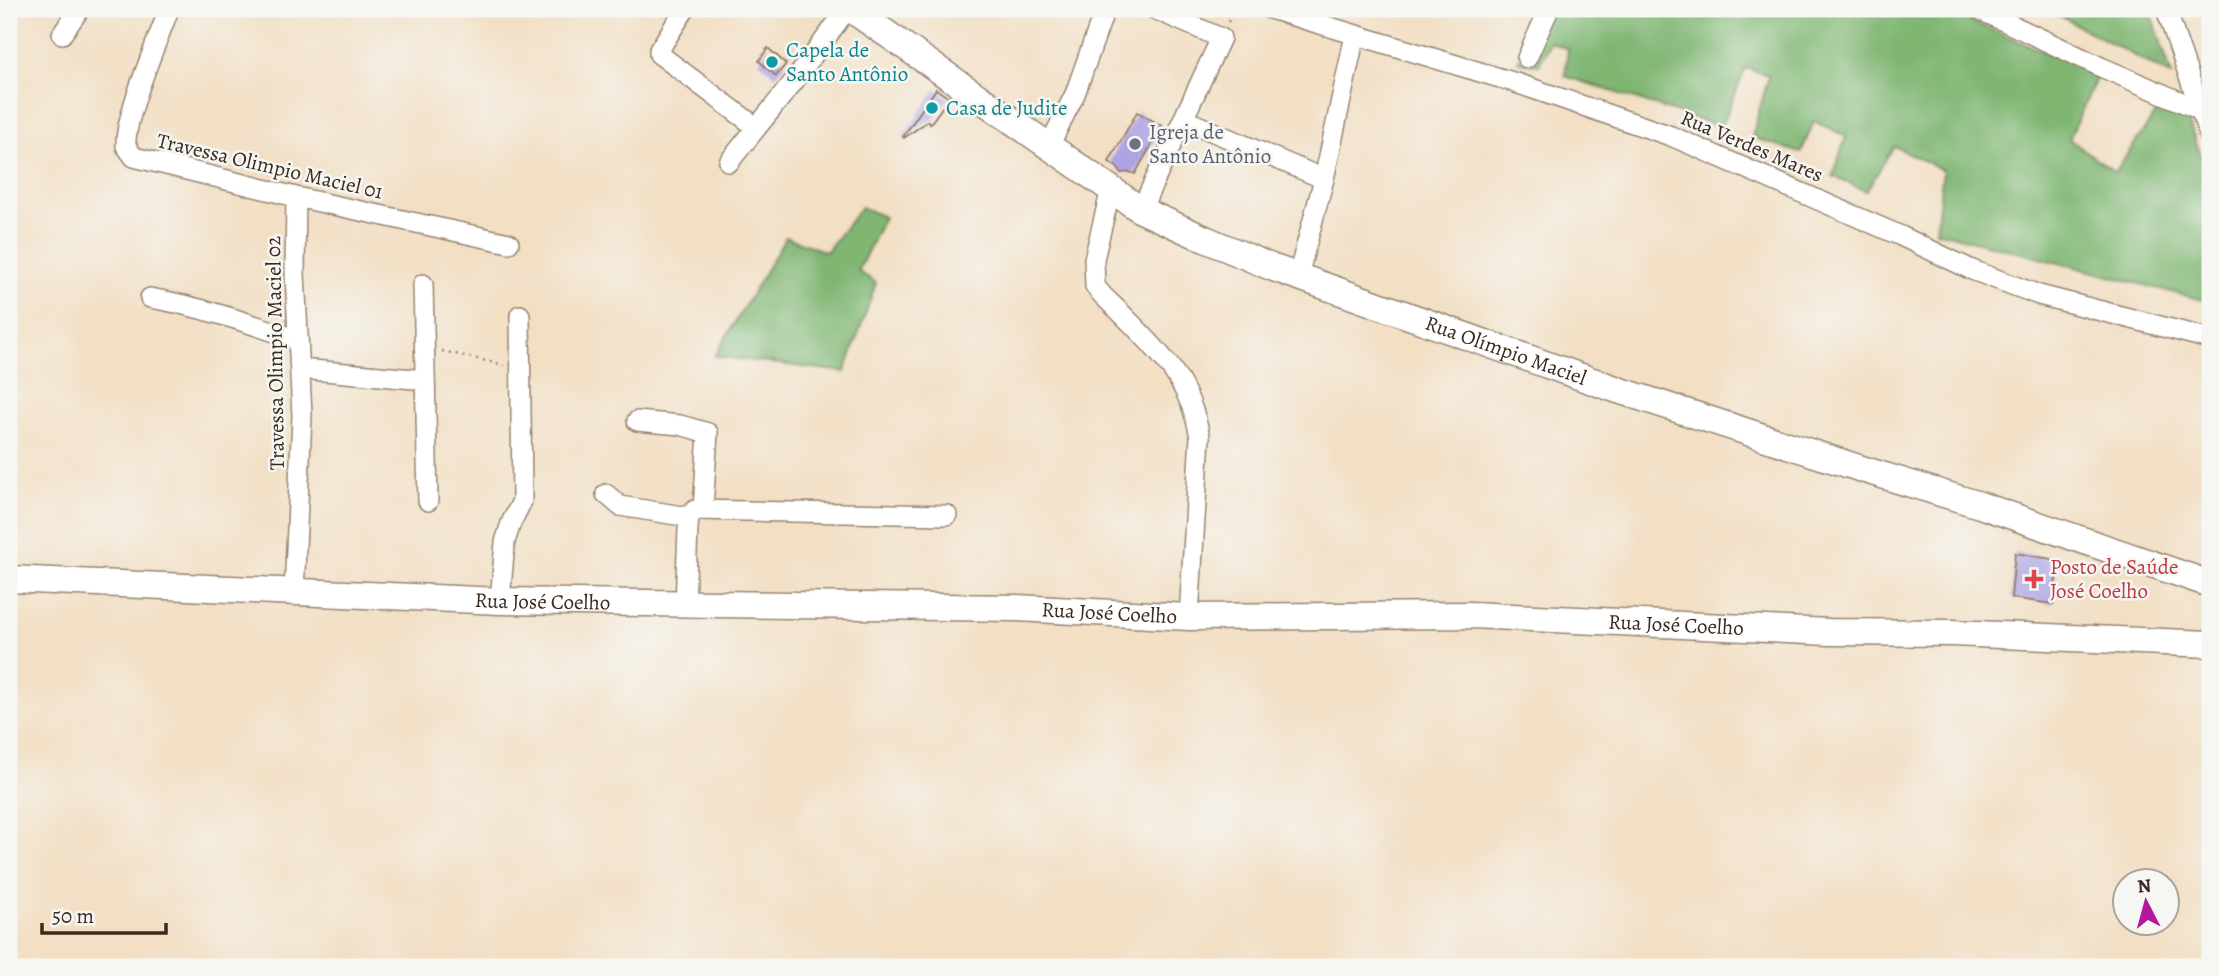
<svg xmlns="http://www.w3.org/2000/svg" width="2219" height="976" font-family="Alegreya,serif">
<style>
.forest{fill:#7fb672;stroke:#5d7048;stroke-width:2}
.building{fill:#aea4e4}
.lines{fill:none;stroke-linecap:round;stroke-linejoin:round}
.street-casing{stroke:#968471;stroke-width:22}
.secondary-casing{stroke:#968471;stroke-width:29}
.path{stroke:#968471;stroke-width:2.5;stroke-dasharray:2 5;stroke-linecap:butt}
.street{stroke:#fff;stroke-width:19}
.secondary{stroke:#fff;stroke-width:26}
.culture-dot{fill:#0f9aa8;stroke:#f6f6f2;stroke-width:2.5}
.worship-dot{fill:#6b7280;stroke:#f6f6f2;stroke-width:2.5}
.health-dot{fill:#e0444e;stroke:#f6f6f2;stroke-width:2.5}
.labels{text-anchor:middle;stroke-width:5;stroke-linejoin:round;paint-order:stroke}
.culture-label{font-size:21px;fill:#0d838f;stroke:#f6f6f2;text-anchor:start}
.worship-label{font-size:21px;fill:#5b616d;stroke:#f6f6f2;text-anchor:start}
.street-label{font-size:21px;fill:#3b2a1e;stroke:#f6f6f2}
.health-label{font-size:21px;fill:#be3a42;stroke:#f6f6f2;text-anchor:start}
</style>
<rect width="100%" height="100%" fill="#f6f6f2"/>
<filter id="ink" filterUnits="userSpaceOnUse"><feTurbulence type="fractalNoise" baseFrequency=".0143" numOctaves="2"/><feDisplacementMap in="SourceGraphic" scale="14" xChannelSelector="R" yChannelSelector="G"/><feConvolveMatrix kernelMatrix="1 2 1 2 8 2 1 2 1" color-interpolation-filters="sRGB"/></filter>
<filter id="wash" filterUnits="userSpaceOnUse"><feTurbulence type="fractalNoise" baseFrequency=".00686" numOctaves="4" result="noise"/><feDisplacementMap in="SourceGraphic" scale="28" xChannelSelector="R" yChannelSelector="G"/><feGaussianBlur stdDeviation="1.57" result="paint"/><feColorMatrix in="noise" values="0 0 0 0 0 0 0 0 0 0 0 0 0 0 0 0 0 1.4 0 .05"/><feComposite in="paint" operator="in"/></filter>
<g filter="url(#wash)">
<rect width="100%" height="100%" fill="#f2dfc4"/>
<path class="forest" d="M1544 9H1860L1866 12 1869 9H1941L2098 74 2069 139 2115 172 2161 106 2187 118 2210 181V302L1936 231 1943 170 1894 146 1866 191 1833 176 1846 136 1814 121 1801 153 1752 137 1769 75 1746 68 1721 127 1565 76 1568 49 1550 42 1539 65 1518 62Z
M2047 9H2150L2172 76Z
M861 207 884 217 858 271 876 283 845 372 715 356 786 237 826 252Z"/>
<g id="blocks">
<path class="building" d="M768 48 786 64 776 76 759 61Z
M936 89 949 98 930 124 928 121 904 138 903 137Z
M1137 112 1162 126 1135 174 1130 172 1121 173 1117 167 1109 162Z
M2015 553 2058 560 2053 604 2011 598Z"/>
</g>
</g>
<g filter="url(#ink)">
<use href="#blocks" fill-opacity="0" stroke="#968471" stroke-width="2"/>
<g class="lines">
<g class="street-casing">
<path id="street" d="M169 9C158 40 124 117 126 146L134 157 296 197 509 243
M685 9 659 50V54L756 127
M1270 9 1513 82 1671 136 1901 236 1972 270 2039 295 2210 339
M1978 9 2101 67 2200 110
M2166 9 2210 138
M62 34 80 9
M1527 58 1549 9
M1183 119 1324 179
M1049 146 1075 94 1105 9
M729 162 795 80 847 9
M1111 189 1094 259 1095 286C1103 298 1116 307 1126 318 1163 355 1190 383 1200 437L1189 617
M1141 210 1221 38 1154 9
M1298 276 1324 179 1355 35
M423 284 428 501
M150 298C202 307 249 323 298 340
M301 369 425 380
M637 421 680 425 708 433 703 509
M606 494 620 506 689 517
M294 593 302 416 295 273 296 197
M500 601 505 542 511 523 522 501 520 315
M685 604 688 529 689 517 695 510 947 515"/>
</g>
<g class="secondary-casing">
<g id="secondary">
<path id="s1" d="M851 9 1141 210 1205 239 1271 267 1618 390 1865 470 1980 505 2210 584"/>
<path id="s2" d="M9 579 500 601 1017 608 1189 617 1471 615 1830 632 1952 633 2210 644"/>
</g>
</g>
<path class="path" d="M1228 22 1234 9
M442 351 504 365"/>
<use href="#street" class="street"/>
<use href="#secondary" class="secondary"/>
</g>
</g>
<g class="culture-dot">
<circle cx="772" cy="62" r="7"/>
<circle cx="932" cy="108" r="7"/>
</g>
<circle class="worship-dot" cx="1135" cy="144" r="7"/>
<path class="health-dot" d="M2030.5 568.5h7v7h7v7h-7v7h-7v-7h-7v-7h7z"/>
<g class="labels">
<g class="culture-label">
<text x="786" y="57">Capela de<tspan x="786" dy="24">Santo Antônio</tspan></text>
<text x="946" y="115">Casa de Judite</text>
</g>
<g class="worship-label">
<text x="1149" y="139">Igreja de<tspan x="1149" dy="24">Santo Antônio</tspan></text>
</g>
<g class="street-label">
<text transform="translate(1752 146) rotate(23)" y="7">Rua Verdes Mares</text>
<text transform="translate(270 166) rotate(13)" y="7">Travessa Olimpio Maciel 01</text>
<text dy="7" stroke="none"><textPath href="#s1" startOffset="744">Rua Olímpio Maciel</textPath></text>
<text transform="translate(275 353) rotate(-91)" y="7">Travessa Olimpio Maciel 02</text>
<text dy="7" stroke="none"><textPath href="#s2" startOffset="534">Rua José Coelho</textPath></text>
<text dy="7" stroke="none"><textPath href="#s2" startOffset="1101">Rua José Coelho</textPath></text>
<text dy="7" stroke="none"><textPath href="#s2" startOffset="1668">Rua José Coelho</textPath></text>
</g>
<g class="health-label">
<text x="2050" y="574">Posto de Saúde<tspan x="2050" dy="24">José Coelho</tspan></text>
</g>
</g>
<rect width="2219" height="976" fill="none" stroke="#f6f6f2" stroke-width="35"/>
<g transform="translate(2146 902) rotate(354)"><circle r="33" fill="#f6f6f2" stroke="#aba49d" stroke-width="2"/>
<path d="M0-5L12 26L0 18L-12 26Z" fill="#b5179e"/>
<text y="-10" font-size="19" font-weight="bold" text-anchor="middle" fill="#3b2a1e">N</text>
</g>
<path d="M42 923v10h124v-10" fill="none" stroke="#3b2a1e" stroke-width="3.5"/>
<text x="52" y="923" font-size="21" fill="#3b2a1e" stroke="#f6f6f2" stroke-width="5" paint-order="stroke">50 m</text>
</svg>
